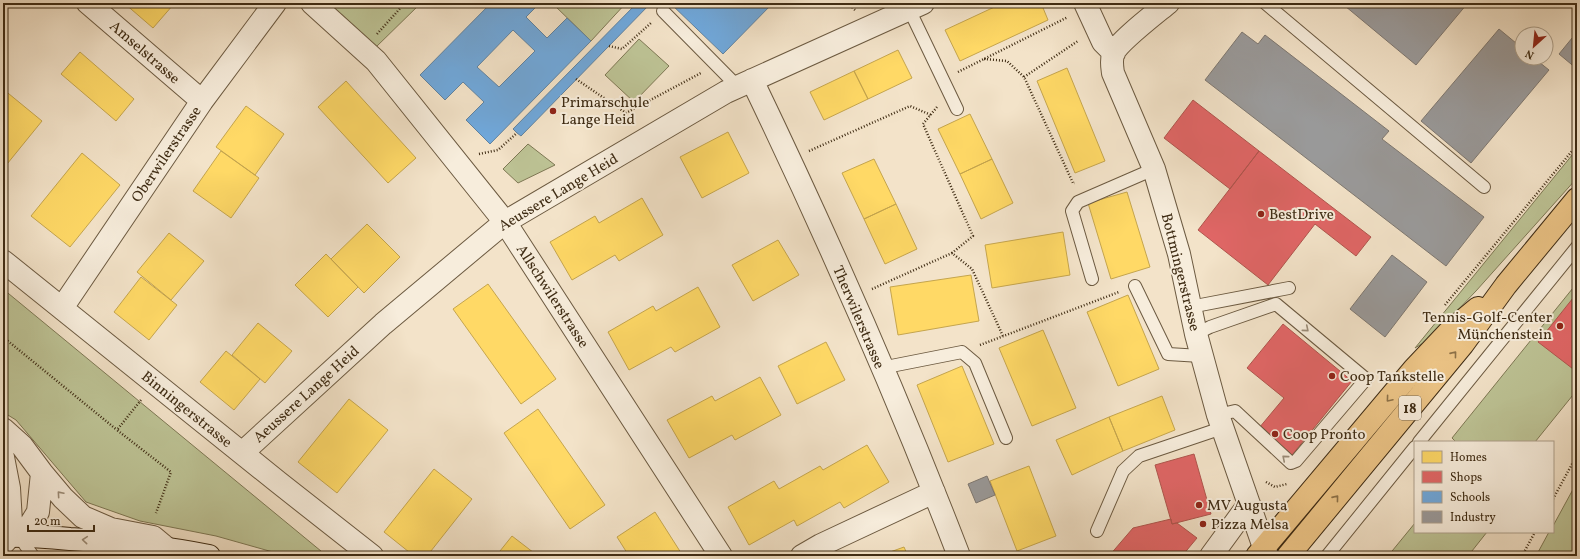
<svg xmlns="http://www.w3.org/2000/svg" width="1580" height="559" font-family="Vollkorn,serif">
<style>
.green{fill:#bdc395;stroke:#7e7854}
.homes{fill:#ffd966;stroke:#c5a54d}
.shops{fill:#e06666;stroke:#b0554d}
.schools{fill:#6fa8dc;stroke:#6183a0;fill-rule:evenodd}
.industry{fill:#999;stroke:#7e7871}
.lines{fill:none;stroke-linecap:round;stroke-linejoin:round}
.lane-casing{stroke:#6c5a41;stroke-width:14}
.street-casing{stroke:#6c5a41;stroke-width:24}
.secondary-casing{stroke:#3f2c14;stroke-width:24}
.primary-casing{stroke:#3f2c14;stroke-width:24}
.path{stroke:#3f2c14;stroke-width:2.5;stroke-dasharray:1 2;stroke-linecap:butt}
.lane{stroke:#f7eddc;stroke-width:12}
.street{stroke:#f7eddc;stroke-width:22}
.secondary{stroke:#f7eddc;stroke-width:22}
.primary{stroke:#eac284;stroke-width:22}
.oneway{stroke:#9b8c78}
.oneway2{stroke:#8c7046}
.poi-dot{fill:#8f2418;stroke:#f7eddc;stroke-width:1.5}
.labels{text-anchor:middle;stroke-width:4;stroke-linejoin:round;paint-order:stroke}
.shield{fill:#f7eddc;stroke:#766650;stroke-width:1}
.shield-label{font-size:14px;font-weight:bold;fill:#3f2c14}
.street-label{font-size:15px;fill:#3f2c14;stroke:#f7eddc}
.poi-label{font-size:15px;fill:#3f2c14;stroke:#f7eddc;text-anchor:start}
</style>
<rect width="100%" height="100%" fill="#f3e3c9"/>
<filter id="stains"><feTurbulence type="fractalNoise" baseFrequency=".005" numOctaves="4"/><feColorMatrix values="0 0 0 0 .2 0 0 0 0 .09 0 0 0 0 .02 0 0 0 .5 -.17"/></filter>
<radialGradient id="worn" r=".72"><stop offset=".6" stop-color="#630" stop-opacity="0"/><stop offset="1" stop-color="#630" stop-opacity=".3"/></radialGradient>
<path class="green" d="M329 3H421L374 49Z
M552 3H626L591 41Z
M639 39 669 66 634 102 605 75Z
M528 144 555 165 518 183 503 169Z
M1577 149V178L1476 291 1430 339 1415 348Z
M1577 283V390L1535 442H1456L1452 438Z
M3 289 327 556H287L216 536 140 521 86 502 16 420 3 412Z
M1577 482V556H1536L1549 532H1553V526Z
M1415 523V532H1487L1468 556H1388Z"/>
<path class="homes" d="M124 3H171L173 5 153 28Z
M1003 3H1041L1048 20 960 61 945 30Z
M898 50 912 78 868 99 854 71Z
M80 52 134 99 116 121 61 74Z
M1067 68 1105 161 1075 173 1037 81Z
M854 71 868 99 824 120 810 92Z
M346 81 416 158 388 183 318 107Z
M3 89 42 121 3 169Z
M246 106 284 134 255 175 216 147Z
M970 114 992 159 960 174 938 129Z
M728 132 749 173 702 198 680 157Z
M221 151 259 178 231 218 193 191Z
M82 153 120 185 70 247 31 216Z
M874 159 896 204 864 219 842 173Z
M992 159 1013 203 981 219 960 174Z
M1127 192 1150 267 1111 279 1088 203Z
M642 198 663 235 619 261 615 255 572 280 550 242 595 216 599 223Z
M896 204 917 249 885 264 864 219Z
M367 224 400 257 364 293 331 259Z
M1063 232 1070 275 992 288 985 245Z
M169 233 204 261 171 300 137 272Z
M778 240 799 275 753 301 732 265Z
M326 254 358 287 328 317 295 285Z
M971 275 979 321 898 335 890 287Z
M141 277 177 305 149 340 114 312Z
M488 284 556 379 521 404 453 309Z
M698 287 720 327 675 352 671 347 629 370 608 332 653 306 656 311Z
M1128 295 1159 369 1118 386 1087 312Z
M258 323 292 351 265 383 232 355Z
M1043 330 1076 408 1032 426 999 348Z
M826 342 845 380 797 404 778 366Z
M226 351 260 379 234 410 200 382Z
M962 366 994 444 948 462 917 385Z
M760 377 781 415 735 440 732 435 689 458 667 420 712 396 715 401Z
M1162 396 1175 430 1123 451 1109 417Z
M349 399 388 430 337 493 298 462Z
M538 409 605 505 570 529 504 433Z
M1109 417 1123 451 1072 475 1056 440Z
M867 445 889 482 844 508 840 502 797 526 794 520 749 545 728 507 774 481 779 489 820 466 823 470Z
M1029 466 1056 536 1017 551 990 481Z
M434 469 472 499 427 556H414L384 532Z
M655 512 683 556H629L617 537Z
M512 536 538 556H496Z
M904 547 908 556H879Z"/>
<path class="shops" d="M1193 100 1259 151 1230 189 1164 138Z
M1259 151 1371 237 1356 256 1315 224 1268 285 1198 230Z
M1577 293V372L1538 342Z
M1283 324 1352 381 1292 455 1259 428 1284 398 1247 368Z
M1194 454 1211 514 1172 524 1155 465Z
M1171 519 1172 524 1177 523 1197 538 1182 556H1109L1133 528Z"/>
<path class="schools" d="M491 3H540L526 17 547 38 567 18 591 41 490 144 466 120 484 102 463 82 445 100 420 75ZM513 30 535 51 499 87 477 67Z
M637 3H651L521 136 517 133 513 129Z
M670 3H773L723 54Z"/>
<path class="industry" d="M1347 3H1465L1467 4 1416 65 1345 6Z
M1499 29 1522 48V58H1534L1549 70 1471 163 1421 121Z
M1242 32 1258 44 1265 35 1389 131 1382 139 1484 217 1446 266 1205 80Z
M1577 32V69L1559 54Z
M1392 255 1427 282 1385 337 1350 309Z
M987 476 995 495 976 503 968 484Z"/>
<g class="lines">
<g class="lane-casing">
<path id="lane" d="M1265 3 1484 187
M909 9 957 109
M663 11 738 87
M1092 279 1072 211 1078 202 1154 169
M1135 286 1168 354 1201 356
M1190 307 1289 288
M1196 334 1210 327 1276 304 1366 379 1296 461 1291 463 1235 411 1218 415
M881 368 962 352 975 363 1006 438
M1419 442 1577 247
M1097 531 1123 471 1139 456 1222 428
M3 551 18 535 33 556
M1327 556 1415 447"/>
</g>
<g class="street-casing">
<path id="street" d="M88 3 202 101
M312 3 376 61 505 222 721 556
M1085 3 1103 42 1114 53
M1168 3C1156 13 1118 42 1113 54 1111 61 1112 66 1113 73L1154 169 1179 254 1196 334 1218 415 1267 556
M752 80C827 236 897 395 959 556
M3 261 278 482 372 556
M62 308 202 101 275 3
M3 429 22 446 42 473 63 498 83 517 111 529 153 537 165 547
M242 453 383 324 505 222 726 92 923 3
M3 457 9 488 11 522 18 535 30 525 38 512 42 473
M802 556 821 545 934 492
M1211 556 1249 504"/>
</g>
<g class="secondary-casing">
<path id="secondary" d="M3 536C25 535 48 537 70 539 117 542 163 547 209 556"/>
</g>
<g class="primary-casing">
<path id="primary" d="M1257 556 1414 369 1448 333 1478 308
M1288 556 1463 344 1506 285 1577 199"/>
</g>
<path class="path" d="M848 3 855 10
M377 34 405 3
M609 46 622 49 651 23
M984 59 1007 61 1024 77 1073 183H1075
M958 72 1068 17
M1024 77 1078 41
M576 79 626 113 701 73
M937 107 923 124 973 236 952 253
M809 151 910 106 931 115
M479 154 498 150 517 133
M872 289 952 253 972 269 1003 336
M1445 305 1577 145
M3 337 117 430
M980 345 1119 292
M141 400 117 430 171 472 156 513
M1266 482 1275 487 1287 484
M1553 499 1577 455
M1522 556 1535 532"/>
<use href="#lane" class="lane"/>
<use href="#street" class="street"/>
<use href="#secondary" class="secondary"/>
<use href="#primary" class="primary"/>
</g>
<defs><path id="oneway-chevron" d="M-2-3.5L2.5 0L-2 3.5" fill="none" stroke-width="1.6" stroke-linecap="round" stroke-linejoin="round"/></defs>
<g class="oneway">
<use href="#oneway-chevron" transform="translate(1306 329) rotate(40)"/>
<use href="#oneway-chevron" transform="translate(1285 458) rotate(-140)"/>
<use href="#oneway-chevron" transform="translate(60 494) rotate(-131)"/>
<use href="#oneway-chevron" transform="translate(85 540) rotate(-175)"/>
</g>
<g class="oneway2">
<use href="#oneway-chevron" transform="translate(1454 354) rotate(-51)"/>
<use href="#oneway-chevron" transform="translate(1389 399) rotate(130)"/>
<use href="#oneway-chevron" transform="translate(1336 498) rotate(-51)"/>
</g>
<g class="poi-dot">
<circle cx="553" cy="111" r="4"/>
<circle cx="1261" cy="214" r="4"/>
<circle cx="1560" cy="326" r="4"/>
<circle cx="1332" cy="376" r="4"/>
<circle cx="1275" cy="434" r="4"/>
<circle cx="1199" cy="505" r="4"/>
<circle cx="1203" cy="524" r="4"/>
</g>
<g class="labels">
<rect class="shield" x="1399" y="396" width="22" height="24" rx="3"/>
<g class="shield-label">
<text x="1410" y="413">18</text>
</g>
<g class="street-label">
<text transform="translate(145 52) rotate(41)" y="5">Amselstrasse</text>
<text transform="translate(166 154) rotate(-56)" y="5">Oberwilerstrasse</text>
<text transform="translate(558 192) rotate(-31)" y="5">Aeussere Lange Heid</text>
<text transform="translate(1181 272) rotate(76)" y="5">Bottmingerstrasse</text>
<text transform="translate(553 296) rotate(57)" y="5">Allschwilerstrasse</text>
<text transform="translate(859 317) rotate(67)" y="5">Therwilerstrasse</text>
<text transform="translate(306 394) rotate(-42)" y="5">Aeussere Lange Heid</text>
<text transform="translate(187 409) rotate(39)" y="5">Binningerstrasse</text>
</g>
<g class="poi-label">
<text x="561" y="107">Primarschule<tspan x="561" dy="17">Lange Heid</tspan></text>
<text x="1269" y="219">BestDrive</text>
<text x="1552" y="322" text-anchor="end">Tennis-Golf-Center<tspan x="1552" dy="17">Münchenstein</tspan></text>
<text x="1340" y="381">Coop Tankstelle</text>
<text x="1283" y="439">Coop Pronto</text>
<text x="1207" y="510">MV Augusta</text>
<text x="1211" y="529">Pizza Melsa</text>
</g>
</g>
<rect width="1580" height="559" fill="none" stroke="#f3e3c9" stroke-width="16"/>
<rect x="4" y="4" width="1572" height="551" fill="none" stroke="#3f2c14" stroke-width="2"/>
<rect x="8" y="8" width="1564" height="543" fill="none" stroke="#3f2c14"/>
<rect x="1414" y="441" width="140" height="92" fill="#f7eddc" stroke="#ada08c"/>
<rect x="1422" y="451" width="20" height="12" fill="#ffd966" stroke="#ada08c"/>
<text x="1450" y="461" font-size="12" fill="#3f2c14">Homes</text>
<rect x="1422" y="471" width="20" height="12" fill="#e06666" stroke="#ada08c"/>
<text x="1450" y="481" font-size="12" fill="#3f2c14">Shops</text>
<rect x="1422" y="491" width="20" height="12" fill="#6fa8dc" stroke="#ada08c"/>
<text x="1450" y="501" font-size="12" fill="#3f2c14">Schools</text>
<rect x="1422" y="511" width="20" height="12" fill="#999999" stroke="#ada08c"/>
<text x="1450" y="521" font-size="12" fill="#3f2c14">Industry</text>
<g transform="translate(1534 46) rotate(207)"><circle r="19" fill="#f7eddc" stroke="#ada08c"/>
<path d="M0-3L7 15L0 10L-7 15Z" fill="#8f2418"/>
<text y="-6" font-size="11" font-weight="bold" text-anchor="middle" fill="#3f2c14">N</text>
</g>
<path d="M28 525v6h66v-6" fill="none" stroke="#3f2c14" stroke-width="2"/>
<text x="34" y="525" font-size="12" fill="#3f2c14" stroke="#f7eddc" stroke-width="3" paint-order="stroke">20 m</text>
<rect width="100%" height="100%" filter="url(#stains)"/>
<rect width="100%" height="100%" fill="url(#worn)"/>
</svg>
